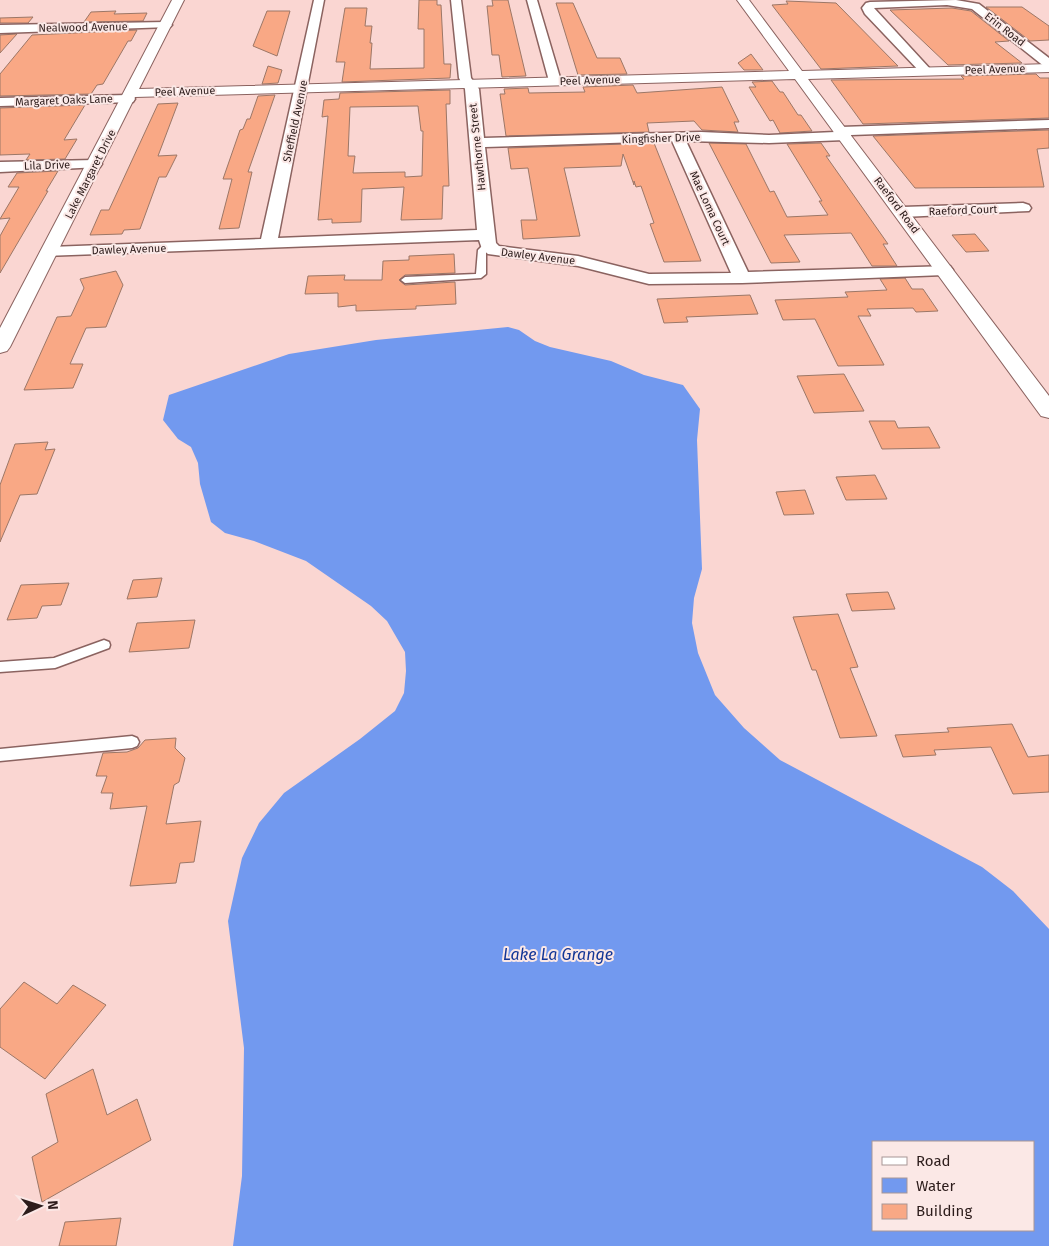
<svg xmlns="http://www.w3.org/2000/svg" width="1049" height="1246" font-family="'Fira Sans',sans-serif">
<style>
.water{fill:#7299ef;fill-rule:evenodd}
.building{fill:#f9a885;stroke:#9c7767;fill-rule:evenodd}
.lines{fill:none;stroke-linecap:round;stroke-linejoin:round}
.service-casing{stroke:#8b6360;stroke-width:3}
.minor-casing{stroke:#8b6360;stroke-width:3}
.tertiary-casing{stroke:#8b6360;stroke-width:2}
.service{fill:#fff;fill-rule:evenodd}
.minor{fill:#fff;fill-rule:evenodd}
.tertiary{fill:#fff;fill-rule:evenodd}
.labels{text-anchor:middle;stroke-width:4;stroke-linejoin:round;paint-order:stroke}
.far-street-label{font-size:11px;fill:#2c1c1b;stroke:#fbe8e6}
.near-water-label{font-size:16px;font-style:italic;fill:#123596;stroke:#fbe8e6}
</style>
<rect width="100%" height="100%" fill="#fad6d2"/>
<path class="water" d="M508 327 519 330 535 341 550 347 611 361 644 375 683 385 700 409 697 440 702 569 694 598 692 623 698 653 715 695 744 728 780 760 982 867 1013 891 1049 929V1246H233L242 1176 244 1048 228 921 242 858 259 823 284 793 360 739 395 711 404 693 406 671 405 652 387 621 371 606 306 561 254 541 225 533 211 522 200 484 198 463 191 447 178 439 163 420 169 395 289 354 376 340ZM1033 1142V1230H873V1142Z"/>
<path class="building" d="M419 0H437V5H441L444 64H451L450 78 342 82 345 62H336L345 8H367L365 26H372L370 43H372L370 69 424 68V29H418Z
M492 0H508L526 76 502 77 499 55H492L487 6H493Z
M786 1 836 3 898 66 821 69 772 5 788 4Z
M556 3H573L597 58H620L627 74 578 75Z
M986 7H1022L1049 26V40L1030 41Z
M952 8 971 11 1009 41 995 42 1022 63 948 65 890 10Z
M116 11 114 14 147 13 143 21 84 22 91 12Z
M267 11H290L277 56 253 46Z
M33 17 28 23H0V18Z
M137 30 131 41H128L103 84 97 85 91 94 0 96V74L32 35Z
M17 34 0 53V35Z
M751 54 763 70H744L738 63Z
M268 66 282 70 278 83 262 84Z
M1036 74 1040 78H1049V118L863 124 831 80 964 79 961 76Z
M772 81 780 92H783L798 115H801L812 131 780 133 773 120 770 121 749 87H756L752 82Z
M633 85 637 93 722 87 739 122H734L738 132 702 130 694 121 647 123 649 132 506 136 500 94H505L504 89 528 88 529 93 585 92 583 87Z
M450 90V104H446L449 186H443L442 219 401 220 404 187 362 189 361 222 332 223V219L318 220 328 116 322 117 324 100 339 99 340 93ZM418 106 421 131H423L422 176 405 177V172L353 173 355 156H348L350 107Z
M275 95 248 172H252L239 228 219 229 232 179H223L240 130 243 129 247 119H250L258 96Z
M178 103 158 156 177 155 166 177H159L140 229 124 230 122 234 90 235 101 210H109L158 104Z
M85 105 64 140 77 139 65 159 26 160 30 154 0 155V108Z
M1049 130V148L1037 149 1044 187 915 188 873 136Z
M654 143 701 261 664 262 650 224 654 223 641 186 636 187 634 181V185L623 154 621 166 564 168 580 236 523 239 521 220H537L528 168 511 169 508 148Z
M709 143 746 144 770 192 774 191 787 217 828 215 819 201H822L787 144 821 143 830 156H826L888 244H883L897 266H872L851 233 784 235 800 262 771 263Z
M58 171 46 191H48L0 273V236L10 218 0 219 19 187H8L17 173Z
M975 234 989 251 966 252 952 235Z
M454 254 455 273 405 275 399 280 405 285 455 282 456 304 416 306V309L356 311V305L338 307V293L305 294 308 276 345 275 344 280H382L383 261 409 260V256Z
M116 271 123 285 106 327 86 328 70 364H83L73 388 24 390 57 317 71 316 84 288 80 279Z
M905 278 912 289H923L938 311 916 312 913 308 867 309 871 316H858L884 365 838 366 815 319 783 320 775 300 848 297 845 292 887 290 880 279Z
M750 295 758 314 686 317 688 322 664 323 657 299Z
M844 374 864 411 814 413 797 376Z
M869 421H895L898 428 929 427 940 448 882 449Z
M48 442 45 450 55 449 37 494 20 495 0 542V485L15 444Z
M875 475 887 499 846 500 836 477Z
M805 490 814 514 784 515 776 492Z
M162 578 157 597 127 599 133 580Z
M69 583 61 605 42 606 37 618 7 620 21 585Z
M888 592 895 609 852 611 846 594Z
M838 614 858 667 850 668 877 736 840 738 816 670H812L793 617Z
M195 620 189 648 129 652 137 623Z
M1012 724 1028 757 1049 755V792L1013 794 991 747 934 750 936 755 903 757 895 735 949 732 947 728Z
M176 738 175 748 185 758 179 782 174 785 166 824 201 821 194 862 180 863 176 883 130 886 147 806 110 809 113 793H101L107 776H96L103 753 127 752 138 748 145 740Z
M24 982 57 1004 73 985 106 1005 45 1079 0 1047V1009Z
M93 1069 107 1115 137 1099 151 1140 42 1202 32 1157 58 1142 46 1094Z
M121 1218 116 1246H59L65 1222Z"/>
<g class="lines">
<g class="service-casing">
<path id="service" d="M485 243 492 245 486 251V274L481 278 405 283 401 280 405 277 476 274 478 250Z
M104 640 109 642 110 645 109 648 55 668 0 672V662L54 658Z
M132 736 137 738 139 742 137 746 132 748 0 761V749Z"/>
</g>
<g class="minor-casing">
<path id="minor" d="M314 0H324L278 238 477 230 465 89 459 78 451 0H461L471 78 479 89 484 138 701 132 769 135 835 132 836 128 841 127 1049 120V128L851 135 850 139 845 140 769 143 686 141 748 272 950 266 953 270 950 274 944 275 742 283 649 284 578 266 488 254 482 249 479 240 44 256 41 252 44 248 50 247 261 239ZM672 141 731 273 649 274 578 256 499 246 496 243 485 147Z
M527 0H537L561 81 560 84H550L549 81Z
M956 0 979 4 1049 58V68L1045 67 972 9 947 5 874 8 932 71 930 74H922L865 14 862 8 866 3 870 2Z
M166 22 172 25 170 27 0 33V25Z
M128 95 133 96 135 99 133 102 0 106V98Z
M95 160 100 161 102 164 100 167 0 172V162Z
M1023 203 1029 205 1031 208 1029 211 903 217 895 212 903 207Z"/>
</g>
<g class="tertiary-casing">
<path id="tertiary" d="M172 0H184L139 89 789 71 737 0H749L802 71 1049 64V72L808 79 1049 396V418L1041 416 795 79 135 97 10 347 7 351 0 353V328Z"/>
</g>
<use href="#service" class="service"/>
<use href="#minor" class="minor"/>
<use href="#tertiary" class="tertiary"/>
</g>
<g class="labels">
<g class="far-street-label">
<text transform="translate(83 27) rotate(-1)" y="4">Nealwood Avenue</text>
<text transform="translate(1005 29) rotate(38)" y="4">Erin Road</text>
<text transform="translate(995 69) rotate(-2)" y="4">Peel Avenue</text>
<text transform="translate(590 80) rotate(-2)" y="4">Peel Avenue</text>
<text transform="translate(185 91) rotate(-2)" y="4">Peel Avenue</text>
<text transform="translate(64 100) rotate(-2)" y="4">Margaret Oaks Lane</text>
<text transform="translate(295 121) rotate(-78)" y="4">Sheffield Avenue</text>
<text transform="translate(661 138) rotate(-2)" y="4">Kingfisher Drive</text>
<text transform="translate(477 147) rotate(-96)" y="4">Hawthorne Street</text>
<text transform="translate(47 165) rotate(-2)" y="4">Lila Drive</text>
<text transform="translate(90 174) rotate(-63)" y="4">Lake Margaret Drive</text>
<text transform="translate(897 205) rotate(53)" y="4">Raeford Road</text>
<text transform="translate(710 208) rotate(65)" y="4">Mae Loma Court</text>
<text transform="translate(963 210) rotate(-2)" y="4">Raeford Court</text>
<text transform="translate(129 249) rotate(-2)" y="4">Dawley Avenue</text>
<text transform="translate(538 256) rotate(7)" y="4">Dawley Avenue</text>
</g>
<g class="near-water-label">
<text x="558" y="960">Lake La Grange</text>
</g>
</g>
<rect x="872" y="1141" width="162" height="90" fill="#fbe8e6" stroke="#a89695"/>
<rect x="882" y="1157" width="25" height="8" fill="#ffffff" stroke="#a89695"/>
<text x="916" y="1166" font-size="15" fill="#2c1c1b">Road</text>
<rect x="882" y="1178" width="25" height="15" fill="#7299ef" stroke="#a89695"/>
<text x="916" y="1191" font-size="15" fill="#2c1c1b">Water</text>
<rect x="882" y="1204" width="25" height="15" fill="#f9a885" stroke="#a89695"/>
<text x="916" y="1216" font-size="15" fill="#2c1c1b">Building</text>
<g transform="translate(40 1206) rotate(86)" stroke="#fbe8e6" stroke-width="4" paint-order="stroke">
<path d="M0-4L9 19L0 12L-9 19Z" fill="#2c1c1b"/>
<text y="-8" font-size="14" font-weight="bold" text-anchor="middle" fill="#2c1c1b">N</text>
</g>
</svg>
